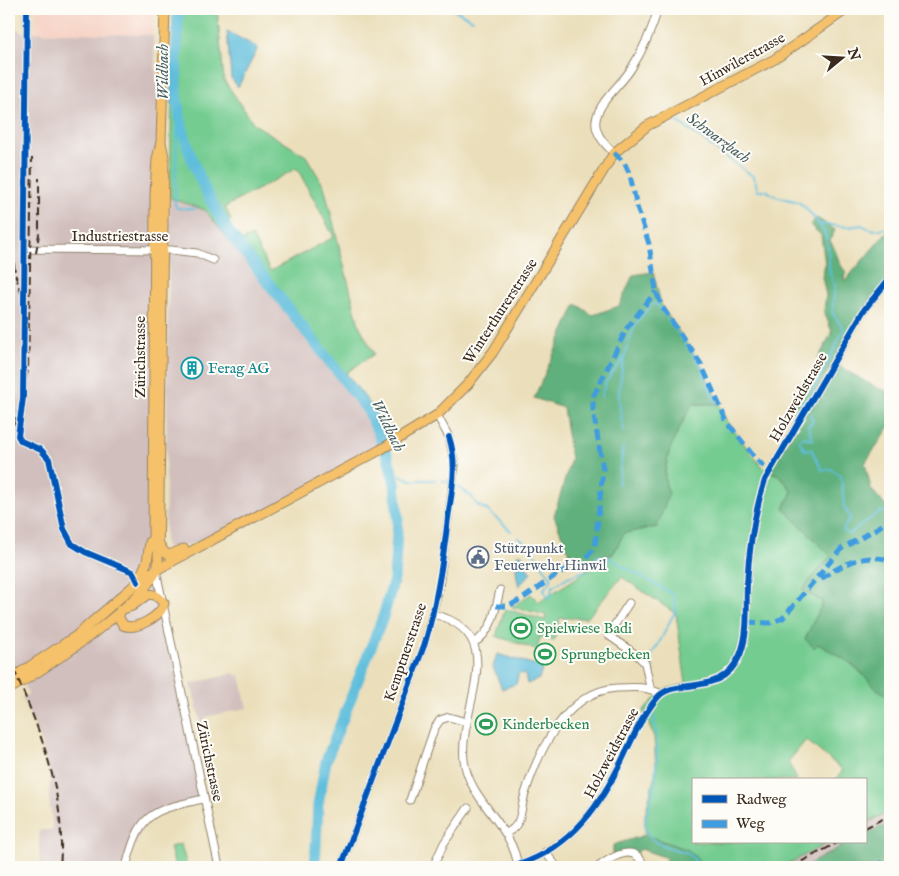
<svg xmlns="http://www.w3.org/2000/svg" width="899" height="876" font-family="'IM FELL English',serif">
<style>
.built{fill:#f6d2c4}
.industrial{fill:#d1bfbe}
.green{fill:#74cc91;stroke:#587b58;fill-rule:evenodd}
.forest{fill:#5fb07b;stroke:#4d6d4c}
.water{fill:#5ebedc;stroke:#4c747d}
.lines{fill:none;stroke-linecap:round;stroke-linejoin:round}
.stream{stroke:#5ebedc;stroke-width:2}
.river{stroke:#5ebedc;stroke-width:11}
.minor-casing{stroke:#93846c;stroke-width:9}
.major-casing{stroke:#93846c;stroke-width:11}
.minor{stroke:#fff;stroke-width:7}
.major{stroke:#f5c16b;stroke-width:9}
.rail{stroke:#3b2a1e;stroke-width:2;stroke-dasharray:8 4;stroke-linecap:butt}
.quiet{stroke:#3f9ce0;stroke-width:5;stroke-dasharray:10 5;stroke-linecap:butt}
.cycleway-casing{stroke:#fdfcf7;stroke-width:9}
.cycleway{stroke:#0057b8;stroke-width:6}
.labels{text-anchor:middle;stroke-width:4;stroke-linejoin:round;paint-order:stroke}
.street-label{font-size:15px;fill:#3b2a1e;stroke:#fdfcf7}
.culture-label{font-size:15px;fill:#0d838f;stroke:#fdfcf7;text-anchor:start}
.service-label{font-size:15px;fill:#4e5e75;stroke:#fdfcf7;text-anchor:start}
.leisure-label{font-size:15px;fill:#27864d;stroke:#fdfcf7;text-anchor:start}
.water-label{font-size:16px;font-style:italic;fill:#475e60;stroke:#fdfcf7}
</style>
<rect width="100%" height="100%" fill="#fdfcf7"/>
<filter id="ink" filterUnits="userSpaceOnUse"><feTurbulence type="fractalNoise" baseFrequency=".02" numOctaves="2"/><feDisplacementMap in="SourceGraphic" scale="10" xChannelSelector="R" yChannelSelector="G"/><feConvolveMatrix kernelMatrix="1 2 1 2 8 2 1 2 1" color-interpolation-filters="sRGB"/></filter>
<filter id="wash" filterUnits="userSpaceOnUse"><feTurbulence type="fractalNoise" baseFrequency=".0096" numOctaves="4" result="noise"/><feDisplacementMap in="SourceGraphic" scale="20" xChannelSelector="R" yChannelSelector="G"/><feGaussianBlur stdDeviation="1.12" result="paint"/><feColorMatrix in="noise" values="0 0 0 0 0 0 0 0 0 0 0 0 0 0 0 0 0 1.4 0 .05"/><feComposite in="paint" operator="in"/></filter>
<g filter="url(#wash)">
<rect width="100%" height="100%" fill="#ebdfbb"/>
<path class="built" d="M36 9H153V35L35 32Z"/>
<path class="industrial" d="M9 22 21 32 153 35 161 142 153 564 203 799 146 819 126 867H40L39 830H53L49 797 51 777 39 736 22 698 28 694 17 670 12 672 9 665Z
M170 198 205 210 367 416 380 450 210 540 167 549 165 543Z
M235 673 236 676 240 675 247 708 205 717 208 733 204 734 191 684Z
M890 811V823L865 834V824Z
M830 842H849L804 867H782Z"/>
<path class="green" d="M173 9H217L224 80 254 124 306 156 324 186 359 325 374 354 346 373 398 440 380 450 367 416 205 210 170 198ZM297 168 334 237 270 271 252 236 242 241 228 223 231 220 225 207Z
M692 404H719L727 422 755 458 765 469 781 476 792 492 784 509 831 556 802 590 823 602 818 644C828 649 840 654 849 662 863 674 874 687 890 697V811L865 824V780H836L843 770 806 740 788 762 797 780H693V842H830L782 867H705L688 850 645 835V815L656 770 654 737 643 711 663 690 686 684 676 614 622 577 587 618H560L554 641 540 637 537 650 496 636 505 609 545 620 546 615 512 607 531 594 539 602 613 554 624 533 657 527 669 449Z
M181 844 187 867H175L170 847Z"/>
<path class="forest" d="M817 218 835 230 830 241C838 252 837 263 846 272L844 277 845 281 890 228V278L876 294 804 409 795 411 790 408 792 401 808 378 832 332 824 311 826 295 822 277 825 264 821 235 812 227 811 223Z
M653 272 662 307 701 364 719 404H692C680 427 655 468 669 493L657 527 624 533 613 554 573 563 554 516 571 459 563 408 534 398 576 304 593 315 619 306 633 275Z
M835 364 877 388 890 392V426L865 463 871 489 890 511V697L874 687 862 673 846 660 818 644 814 648 805 639 823 602 802 590 831 556 784 509 792 491 781 476 769 471Z
M890 823V867H804L849 842H865V834Z
M645 835 688 850 705 867H665L663 863 667 858 641 849 635 855 613 857V845Z"/>
<path class="water" d="M227 31 258 48 238 87 231 78Z
M518 554H522L524 564 531 573 519 586C516 577 515 563 518 554Z
M539 654a6 6 0 1 1 12 0a6 6 0 1 1-12 0Z
M497 654 543 667 539 679 527 684 525 675 519 673 516 684 502 689 493 667Z"/>
<g class="lines">
<path class="stream" d="M453 9 473 20
M178 103 175 204 177 208 195 209
M674 119 754 177 758 191 766 190C776 199 786 198 798 202 805 205 822 227 825 234 832 251 825 271 835 286L832 313 844 329 809 399 800 401 804 406
M818 224C834 225 847 229 862 225 871 231 881 231 890 226
M601 397 606 382 625 356
M810 414 813 421 808 426 813 440 804 437 799 441 805 450 811 449 822 470 831 469 841 476 844 506 850 518 843 530 849 534 881 511 888 515
M624 432C622 419 618 406 619 393 621 366 629 318 656 303L700 364 716 403
M390 471 411 480H435
M442 480 448 482
M618 484 623 447
M458 487 471 496 477 505 487 510 511 531
M518 537 531 549 552 579 544 589 547 597 551 595 552 587 568 577 585 571 598 556 609 558 674 595 676 611C666 625 662 643 651 655L654 680
M654 716C654 726 658 736 657 746 657 762 655 780 652 796 649 807 642 821 647 833 653 844 677 851 687 852L701 867"/>
<path class="river" d="M178 9C178 39 174 75 178 105 185 153 205 195 231 235L369 412 387 454 395 483 398 518 394 579 383 617 326 761 318 805 315 867"/>
</g>
</g>
<g filter="url(#ink)">
<g class="lines">
<g class="minor-casing">
<path id="minor" d="M27 9 23 398 18 436 21 441 41 450 49 459 64 529 72 544 85 552 133 572 138 582
M614 153C605 145 594 133 596 120 599 101 621 85 631 69 643 50 652 30 658 9
M25 249 171 250 197 253 213 260
M156 571 219 867
M629 603 608 635 638 656 645 663 650 687
M433 614C513 634 458 708 464 760 469 801 513 825 518 867
M474 643C493 631 495 611 500 590
M410 800 434 729 440 720 449 717 466 722
M9 812V835
M506 833C523 826 520 809 525 794 538 752 566 691 617 688 634 687 647 686 661 694
M545 852 557 867
M518 865C573 847 602 803 625 754 634 735 643 715 657 698 675 676 721 699 740 655 749 633 746 608 747 584 749 550 754 513 765 480L864 310 890 278
M126 867C140 812 150 811 203 799
M341 867 425 643 439 588 455 465 449 437 437 415
M433 867 444 843 468 808
M598 867C613 856 636 842 644 867"/>
</g>
<g class="major-casing">
<path id="major" d="M159 544 164 552 169 555 184 549
M153 547 155 194 157 159 161 142 165 9
M139 579 147 562 150 542
M148 594 155 595 164 603C161 617 135 631 123 625L119 618 120 610 132 606Z
M9 680 76 636 145 576 380 450 437 415 468 384 493 352 614 153 647 126 775 59 847 9
M9 689C43 671 146 602 158 567L164 157 161 142"/>
</g>
<use href="#minor" class="minor"/>
<use href="#major" class="major"/>
<path class="rail" d="M11 239 15 273 26 312
M36 253 39 234V178
M9 436 23 398 28 370 32 158
M9 658C38 726 67 791 60 867
M865 828 890 815
M791 867 839 842"/>
<path class="quiet" d="M614 153 624 162 630 175 637 207 649 244 656 291 662 307 701 364 727 422 755 458 769 471
M821 579C842 564 864 553 890 560
M496 606H509L525 597 559 573 576 565 587 557 595 547 603 469 593 411V397L627 328 656 291
M747 622 770 623 783 618 841 549 879 527 890 518
M874 867 890 859"/>
<g class="cycleway-casing">
<path id="cycleway" d="M27 9 23 398 18 436 21 441 41 450 49 459 64 529 72 544 85 552 133 572 138 582
M518 865C573 847 602 803 625 754 634 735 643 715 657 698 675 676 721 699 740 655 749 633 746 608 747 584 749 550 754 513 765 480L864 310 890 278
M341 867 425 643C437 602 443 561 448 518 452 490 458 464 449 437"/>
</g>
<use href="#cycleway" class="cycleway"/>
</g>
</g>
<defs>
<g id="building-ring" transform="scale(1.125)"><circle r="9.5" fill="#fdfcf7" stroke="#0f9aa8" stroke-width="1.5"/><path d="M-4-6H4V6H1V3H-1V6H-4ZM-2.5-4.3h1.7v1.8h-1.7ZM.8-4.3h1.7v1.8H.8ZM-2.5-1h1.7V.8h-1.7ZM.8-1h1.7V.8H.8Z" fill="#0f9aa8"/></g>
<g id="civic-ring" transform="scale(1.125)"><circle r="9.5" fill="#fdfcf7" stroke="#5c6f8a" stroke-width="1.5"/><path d="M-.6-6.5H3V-4.5H.6V-3L4-1V1h2V6H-6V1h2V-1L-.6-3ZM-1.2 2.5V6h2.4V2.5Z" fill="#5c6f8a"/></g>
<g id="stadium-ring" transform="scale(1.125)"><circle r="9.5" fill="#fdfcf7" stroke="#2e9e5b" stroke-width="1.5"/><path d="M0-5a6.5 5 0 1 0 0 10a6.5 5 0 1 0 0-10ZM-3.5-1.8h7v3.6h-7Z" fill="#2e9e5b"/></g>
</defs>
<g fill-rule="evenodd">
<use href="#building-ring" x="192" y="368"/>
<use href="#civic-ring" x="478" y="557"/>
<use href="#stadium-ring" x="521" y="628"/>
<use href="#stadium-ring" x="545" y="654"/>
<use href="#stadium-ring" x="486" y="724"/>
</g>
<g class="labels">
<g class="street-label">
<text transform="translate(742 59) rotate(-29)" y="5">Hinwilerstrasse</text>
<text x="120" y="241">Industriestrasse</text>
<text transform="translate(500 311) rotate(-57)" y="5">Winterthurerstrasse</text>
<text transform="translate(140 357) rotate(-90)" y="5">Zürichstrasse</text>
<text transform="translate(798 397) rotate(-60)" y="5">Holzweidstrasse</text>
<text transform="translate(405 652) rotate(-71)" y="5">Kemptnerstrasse</text>
<text transform="translate(611 753) rotate(-62)" y="5">Holzweidstrasse</text>
<text transform="translate(210 761) rotate(78)" y="5">Zürichstrasse</text>
</g>
<g class="culture-label">
<text x="208" y="373">Ferag AG</text>
</g>
<g class="service-label">
<text x="494" y="553">Stützpunkt<tspan x="494" dy="17">Feuerwehr Hinwil</tspan></text>
</g>
<g class="leisure-label">
<text x="537" y="633">Spielwiese Badi</text>
<text x="561" y="659">Sprungbecken</text>
<text x="502" y="729">Kinderbecken</text>
</g>
<g class="water-label">
<text transform="translate(162 72) rotate(-90)" y="6">Wildbach</text>
<text transform="translate(719 137) rotate(36)" y="6">Schwarzbach</text>
<text transform="translate(389 425) rotate(64)" y="6">Wildbach</text>
</g>
</g>
<rect width="899" height="876" fill="none" stroke="#fdfcf7" stroke-width="30"/>
<rect x="692" y="778" width="175" height="65" fill="#fdfcf7" stroke="#afa8a0"/>
<rect x="702" y="795" width="25" height="8" fill="#0057b8" stroke="#afa8a0"/>
<text x="736" y="804" font-size="15" fill="#3b2a1e">Radweg</text>
<rect x="702" y="820" width="25" height="8" fill="#3f9ce0" stroke="#afa8a0"/>
<text x="736" y="828" font-size="15" fill="#3b2a1e">Weg</text>
<g transform="translate(842 58) rotate(72)" stroke="#fdfcf7" stroke-width="4" paint-order="stroke">
<path d="M0-4L9 19L0 12L-9 19Z" fill="#3b2a1e"/>
<text y="-8" font-size="14" font-weight="bold" text-anchor="middle" fill="#3b2a1e">N</text>
</g>
</svg>
